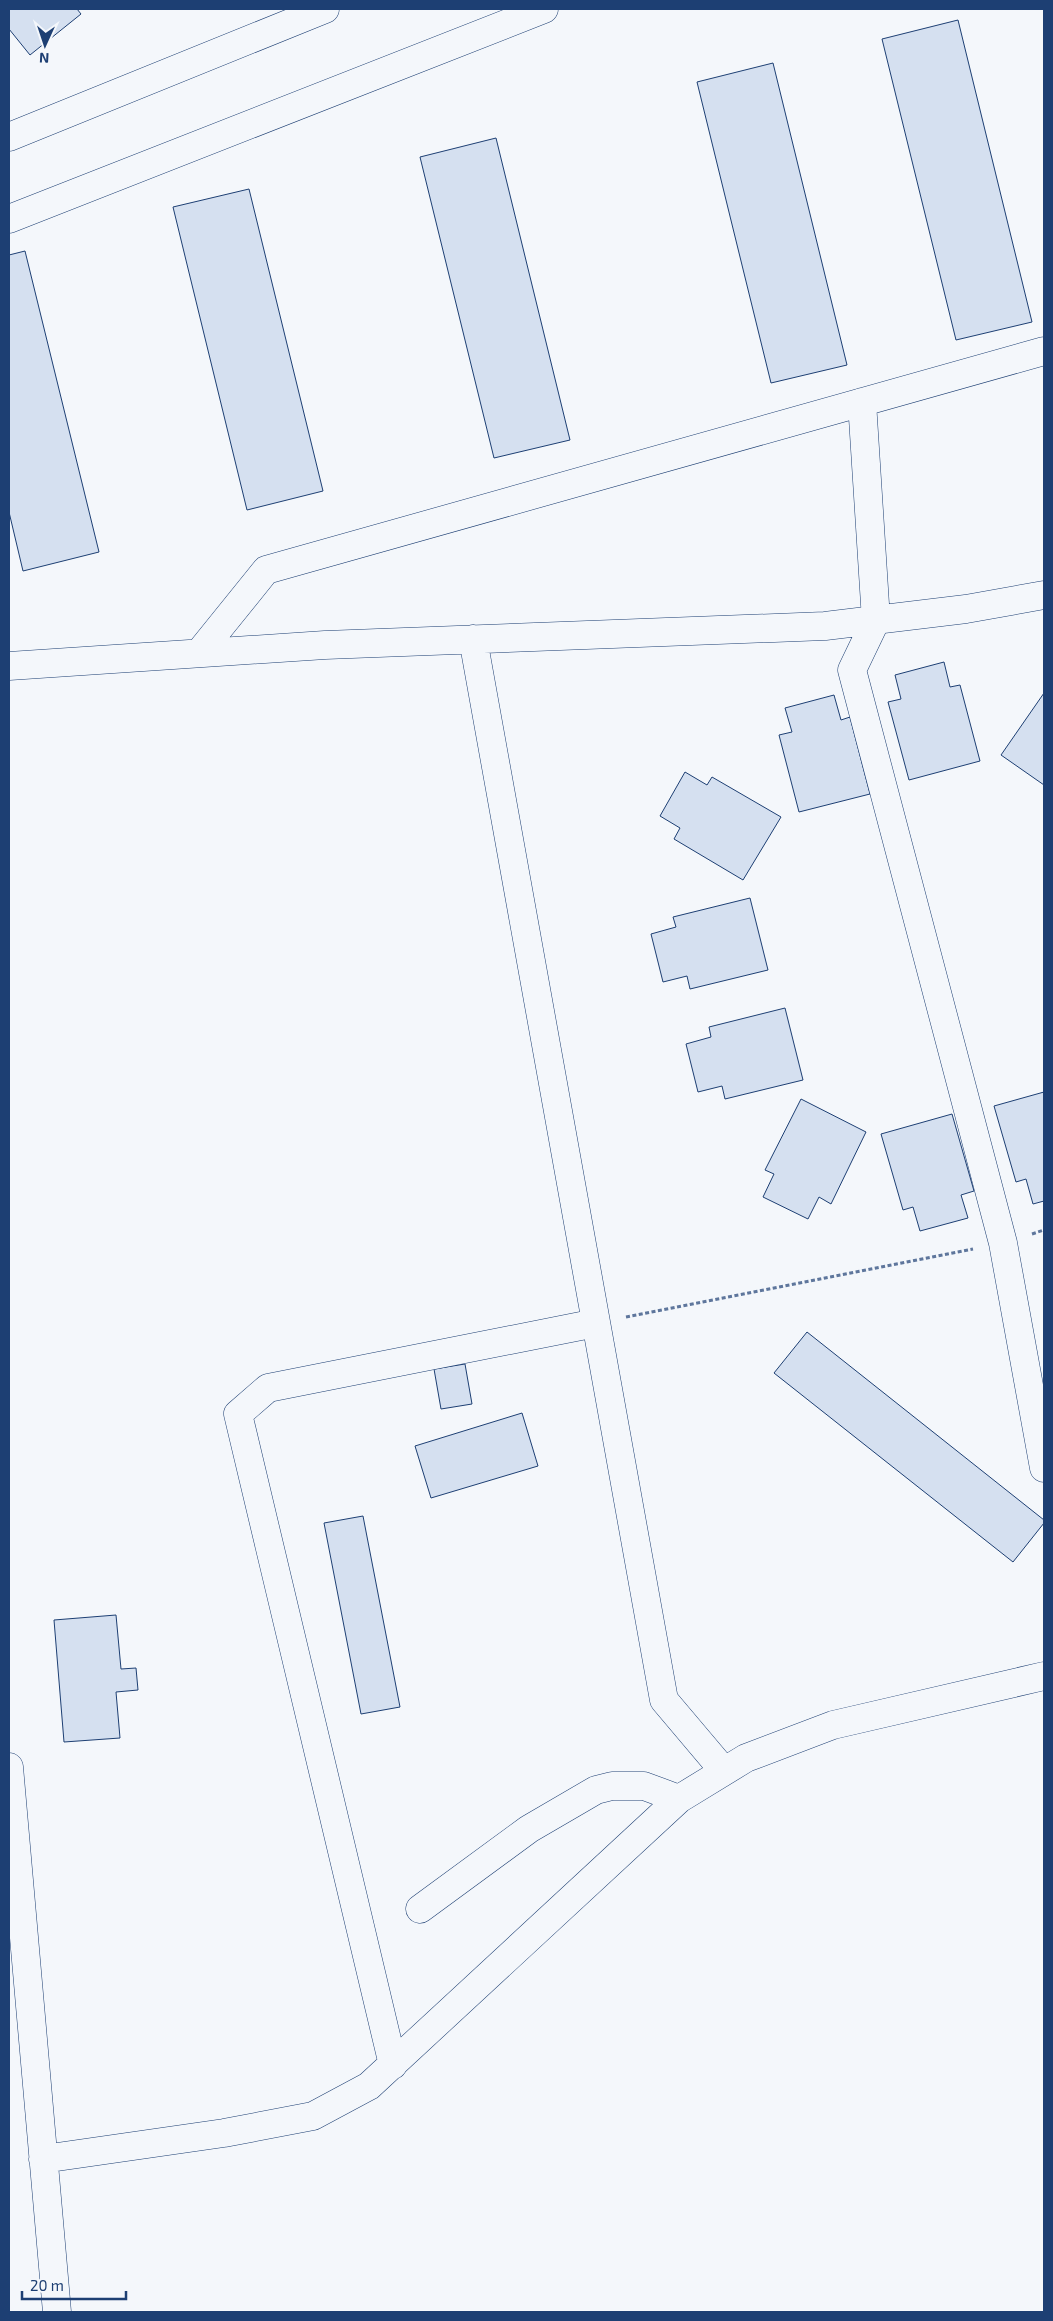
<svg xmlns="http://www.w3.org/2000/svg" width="1053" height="2321" font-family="'Exo 2',sans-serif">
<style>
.building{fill:#d5e0f0;stroke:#1d3f73}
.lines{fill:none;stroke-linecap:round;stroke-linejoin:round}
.minor-casing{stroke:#1d3f73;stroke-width:29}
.major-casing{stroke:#1d3f73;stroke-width:29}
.path{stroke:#5e769c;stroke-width:3;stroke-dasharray:4 2.5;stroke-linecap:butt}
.minor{stroke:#f4f7fb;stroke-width:28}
.major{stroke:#f4f7fb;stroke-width:28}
</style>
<rect width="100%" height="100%" fill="#f4f7fb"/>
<path class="building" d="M9 9H77L81 14 30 55 9 29Z
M958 20 1032 322 956 340 882 39Z
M773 63 847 365 771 383 697 82Z
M496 138 570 440 494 458 420 157Z
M249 189 323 491 247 510 173 207Z
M25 251 99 552 23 571 9 512V255Z
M944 662 950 687 960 685 980 761 909 780 888 702 901 699 895 675Z
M1044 693V785L1001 755Z
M834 695 841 720 850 717 870 794 799 812 779 735 792 732 785 708Z
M685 772 707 785 712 777 781 817 743 880 674 839 680 828 660 816Z
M750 898 768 970 690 989 687 976 663 982 651 934 676 927 673 917Z
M785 1008 803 1080 725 1099 722 1086 698 1092 686 1044 711 1037 709 1027Z
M1044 1092V1201L1033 1204 1026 1179 1016 1182 994 1106Z
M801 1099 866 1132 831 1204 819 1197 808 1219 763 1197 774 1174 765 1170Z
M952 1114 974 1191 961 1195 968 1218 920 1231 913 1207 903 1210 881 1134Z
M807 1332 1044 1520V1523L1013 1562 774 1373Z
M465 1364 472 1404 441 1409 434 1369Z
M522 1413 538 1466 431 1498 415 1446Z
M363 1516 400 1707 361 1714 324 1523Z
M116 1615 121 1669 136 1668 138 1690 116 1692 120 1738 64 1742 54 1620Z"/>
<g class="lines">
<g class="minor-casing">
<path id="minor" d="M9 219 544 9
M862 402 876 620 852 670 1003 1243 1044 1468
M473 639 664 1700 724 1771
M199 653 266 570 1044 351
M9 666 325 645 825 626 966 609 1044 595
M9 1767 57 2312
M420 1909 529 1829 596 1790 612 1786H644L679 1799
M393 2065 238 1414 268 1388 596 1323
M43 2159 224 2133 313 2116 369 2086 679 1799 746 1758 833 1725 1044 1676"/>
</g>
<g class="major-casing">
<path id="major" d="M9 137 325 9"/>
</g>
<path class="path" d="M1032 1234 1044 1230
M626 1317 973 1249"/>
<use href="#minor" class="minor"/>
<use href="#major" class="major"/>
</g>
<rect width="1053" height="2321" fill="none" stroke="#1d3f73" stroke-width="20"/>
<g transform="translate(45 45) rotate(183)" stroke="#f4f7fb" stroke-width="4" paint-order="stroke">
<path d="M0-4L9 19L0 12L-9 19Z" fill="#1d3f73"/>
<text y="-8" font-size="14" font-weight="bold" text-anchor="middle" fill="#1d3f73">N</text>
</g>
<path d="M22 2291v8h104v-8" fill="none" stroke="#1d3f73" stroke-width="2.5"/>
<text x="30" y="2291" font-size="15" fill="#1d3f73" stroke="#f4f7fb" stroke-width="4" paint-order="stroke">20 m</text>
</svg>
